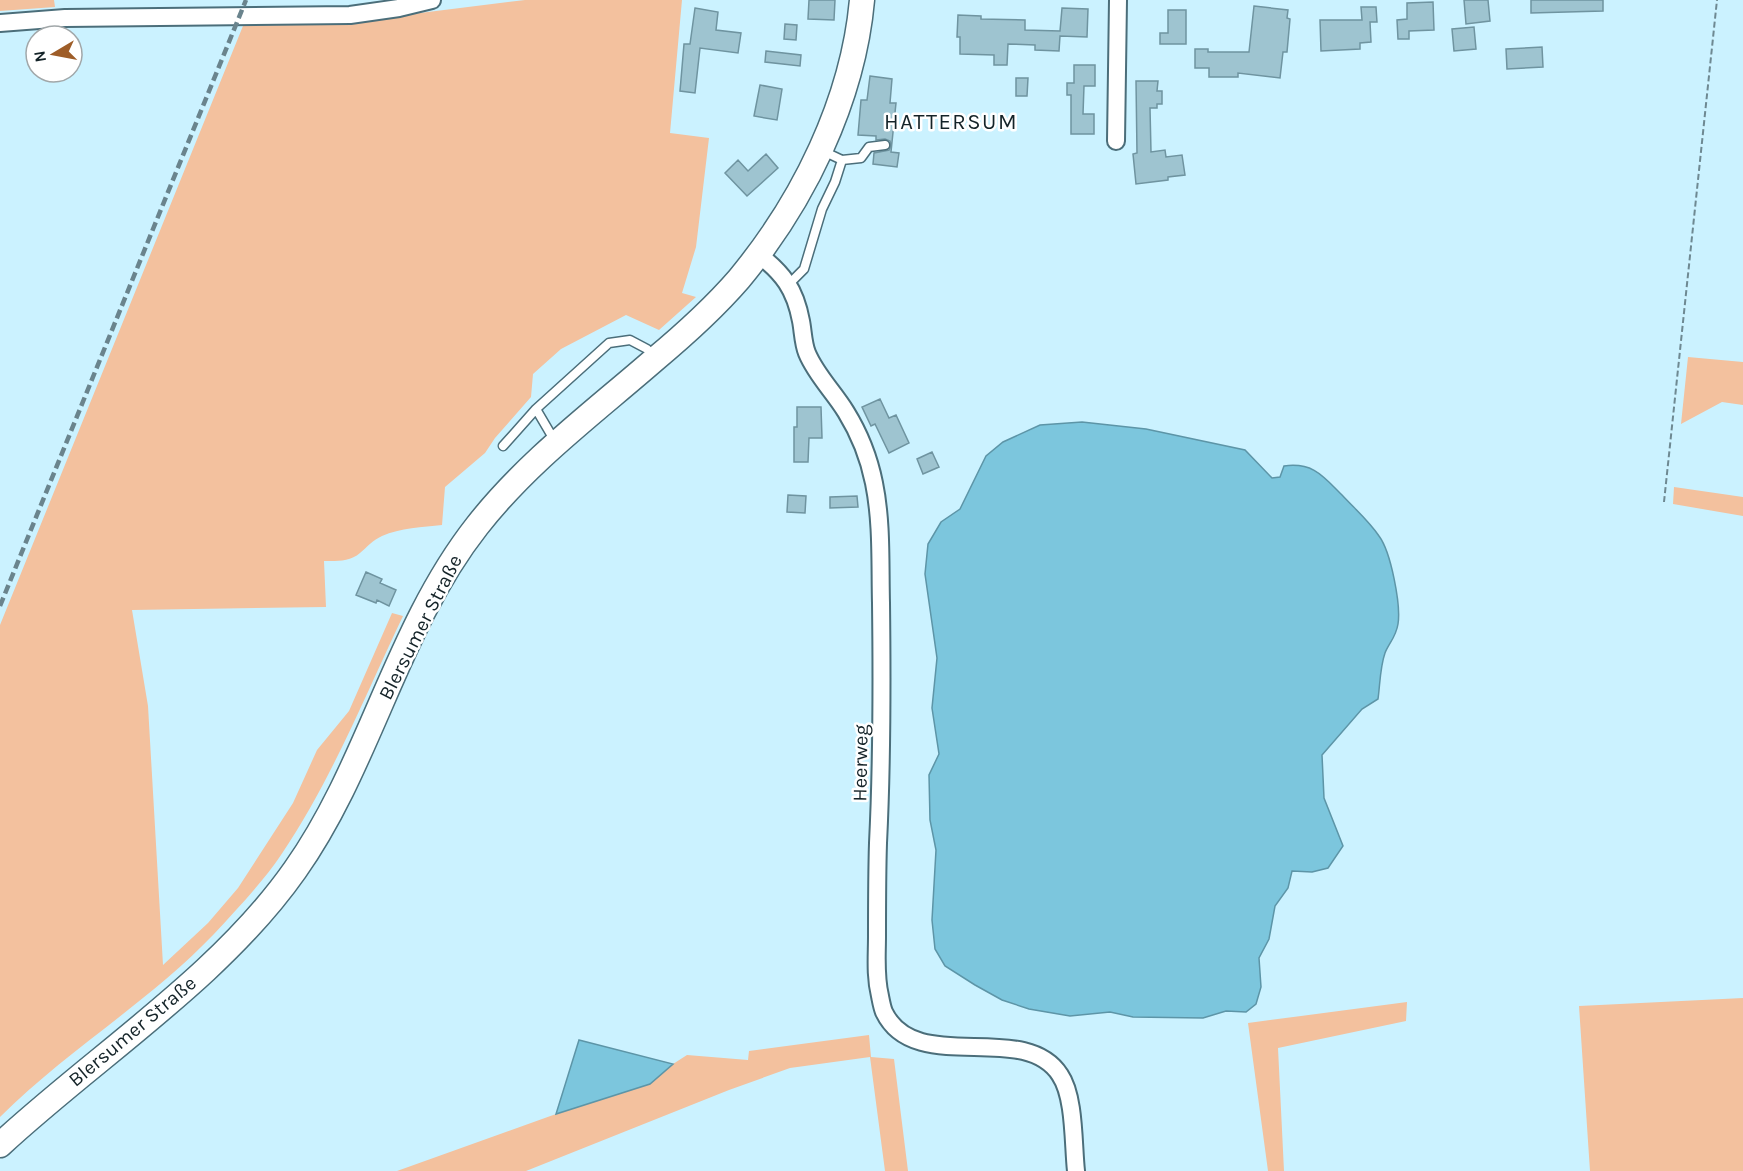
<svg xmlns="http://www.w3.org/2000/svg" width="1743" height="1171" font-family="Karla,sans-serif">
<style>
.green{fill:#f3c19e}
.water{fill:#7cc6dd;stroke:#5d95a7;stroke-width:1.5}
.building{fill:#9ec4d0;stroke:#6f94a0;stroke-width:1.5}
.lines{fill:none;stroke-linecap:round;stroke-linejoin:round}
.service-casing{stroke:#4b6e7a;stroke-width:11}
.minor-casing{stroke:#4b6e7a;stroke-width:20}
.secondary-casing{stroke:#4b6e7a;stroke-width:27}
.path{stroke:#6e8992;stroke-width:2;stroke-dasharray:6 3;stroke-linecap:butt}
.service{stroke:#fff;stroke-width:8}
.minor{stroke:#fff;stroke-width:16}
.secondary{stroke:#fff;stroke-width:24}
.rail{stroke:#6a848d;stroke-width:4.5;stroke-dasharray:9 4.5;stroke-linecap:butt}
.labels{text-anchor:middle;stroke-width:5;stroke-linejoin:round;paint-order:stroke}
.street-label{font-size:20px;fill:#142328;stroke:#fff}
.quarter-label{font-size:22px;letter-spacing:1.5px;fill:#142328;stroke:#fff}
</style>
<rect width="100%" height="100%" fill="#cbf2ff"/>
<path class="green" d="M0 0H54L55 7 0 11Z
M525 0H682L670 133 709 138 696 247 682 293 696 297 659 330 626 315 561 349 533 374 531 397 495 438 485 453 445 487 442 525C423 527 400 528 382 536 373 540 367 547 360 553 350 562 336 561 324 561L326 607 132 610 148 706 163 965 208 923 238 888 293 803 317 750 349 711 392 613 403 616C365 696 331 781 281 855 262 883 237 909 214 934 149 1002 66 1051 0 1117V625L245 21 348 22Z
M1688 357 1743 362V405L1722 402 1681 424Z
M1674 487 1743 497V516L1673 504Z
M1743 998V1171H1590L1579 1006Z
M1407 1002 1406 1021 1278 1048 1284 1171H1268L1248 1023Z
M869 1035 871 1057 894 1059 908 1171H885L870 1057 790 1068 729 1090 526 1171H397L556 1114 650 1084 673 1064 687 1055 748 1060 749 1051Z"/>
<path class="water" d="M1082 422 1146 429 1245 450 1272 478 1280 477 1284 466C1313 462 1323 476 1342 495 1354 508 1369 521 1379 536 1391 552 1401 605 1398 624 1396 637 1389 643 1385 653 1380 667 1380 685 1378 699L1362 709 1322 755 1324 798 1343 846 1328 868 1312 872 1292 871 1288 888 1275 906 1269 939 1259 958 1261 987 1256 1004 1246 1012 1226 1011 1203 1018 1133 1017 1110 1012 1070 1016 1029 1009 1002 1000 975 985 945 966 935 949 932 920 936 850 930 820 929 775 939 754 932 708 937 658 925 574 928 544 941 522 960 509 986 456 1003 442 1040 425Z
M579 1040 673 1064 650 1084 556 1114Z"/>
<path class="building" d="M809 0H835L834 20 808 19Z
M1464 0H1488L1490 21 1466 24Z
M1531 0H1603V11L1531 13Z
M1433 2 1434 30 1409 31V39H1398L1397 20 1407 19V3Z
M1254 6 1288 10 1287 18 1290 19 1287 52H1283L1280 78 1238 73V77H1209V68H1195V49H1208V52H1249Z
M1361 7H1376L1377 22H1370L1371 42 1360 43V49L1321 51 1320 20H1362Z
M695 8 718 12 716 30 741 33 738 53 700 48 695 93 680 91 684 44H690Z
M1062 8 1088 9 1087 37 1060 36 1059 51 1035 50V45L1008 44 1007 65H994V55L960 54V37H957L958 15 981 16V19L1025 20V30L1060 31Z
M1168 10H1186V44H1160V33H1168Z
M785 24 797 25 796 40 784 39Z
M1474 27 1476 49 1454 51 1452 29Z
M1542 47 1543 67 1507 69 1506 49Z
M766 51 801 55 800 66 765 62Z
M1074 65H1095V86H1084L1083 114H1094V134H1071V95H1067V83H1074Z
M870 76 892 79 890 103H896L891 152 899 153 897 167 873 164 874 153 889 150 891 145 890 141 885 139 876 140V136L858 135 861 100H867Z
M1016 78H1028L1027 96H1016Z
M1136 81H1158L1157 91H1162V104H1157V108H1150L1151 152 1165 150 1166 157 1182 155 1185 175 1168 177V180L1136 184 1133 154 1137 153Z
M760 85 782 89 777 120 754 116Z
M766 154 778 168 747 196 725 173 738 160 748 171Z
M880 399 889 418 896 415 909 443 889 453 875 424 871 426 862 407Z
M797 407H821L822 438H809L808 462H794V427H797Z
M932 452 939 467 923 474 917 459Z
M788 495 806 496 805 513 787 512Z
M857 496 858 507 830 508V497Z
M366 572 382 579 380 583 396 590 389 606 377 600 376 603 356 595Z"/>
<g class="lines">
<g class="service-casing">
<path id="service" d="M823 151 842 160 861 158 869 147 885 145
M789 284 804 269 822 209 835 182 842 160
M556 443 536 409 609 343 630 340 647 349 654 356
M503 446 536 409"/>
</g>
<g class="minor-casing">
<path id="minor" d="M0 23 65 18 350 15 399 8 432 0
M1116 141 1118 0
M758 254C783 273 795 289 801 321 803 331 803 343 807 353 816 375 834 392 846 412 859 433 869 458 874 483 882 522 880 563 881 603 882 683 882 763 878 843 877 874 877 905 877 936 877 956 875 976 880 996 881 1001 882 1007 884 1012 915 1077 1024 1019 1060 1075 1075 1097 1073 1144 1076 1171"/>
</g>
<g class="secondary-casing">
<path id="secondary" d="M0 1145C96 1056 220 977 295 870 370 764 396 629 477 526 527 462 593 413 654 360 684 335 713 309 739 279 803 202 853 101 862 0"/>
</g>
<path class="path" d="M1664 502 1717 0"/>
<use href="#service" class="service"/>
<use href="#minor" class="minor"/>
<use href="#secondary" class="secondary"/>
<path class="rail" d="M0 606 246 0"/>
</g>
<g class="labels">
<g class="street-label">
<text transform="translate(420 627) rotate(-63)" y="7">Blersumer Straße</text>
<text transform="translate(860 763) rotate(-89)" y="7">Heerweg</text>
<text transform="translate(132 1031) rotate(-40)" y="7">Blersumer Straße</text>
</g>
<g class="quarter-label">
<text x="951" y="129">HATTERSUM</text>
</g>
</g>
<g transform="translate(54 54) rotate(260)"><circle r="28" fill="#ffffff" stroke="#a1a7a9" stroke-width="1.5"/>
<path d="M0-4.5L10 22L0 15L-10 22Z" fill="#9e5d28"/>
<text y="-9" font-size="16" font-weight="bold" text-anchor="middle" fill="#142328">N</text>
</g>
</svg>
